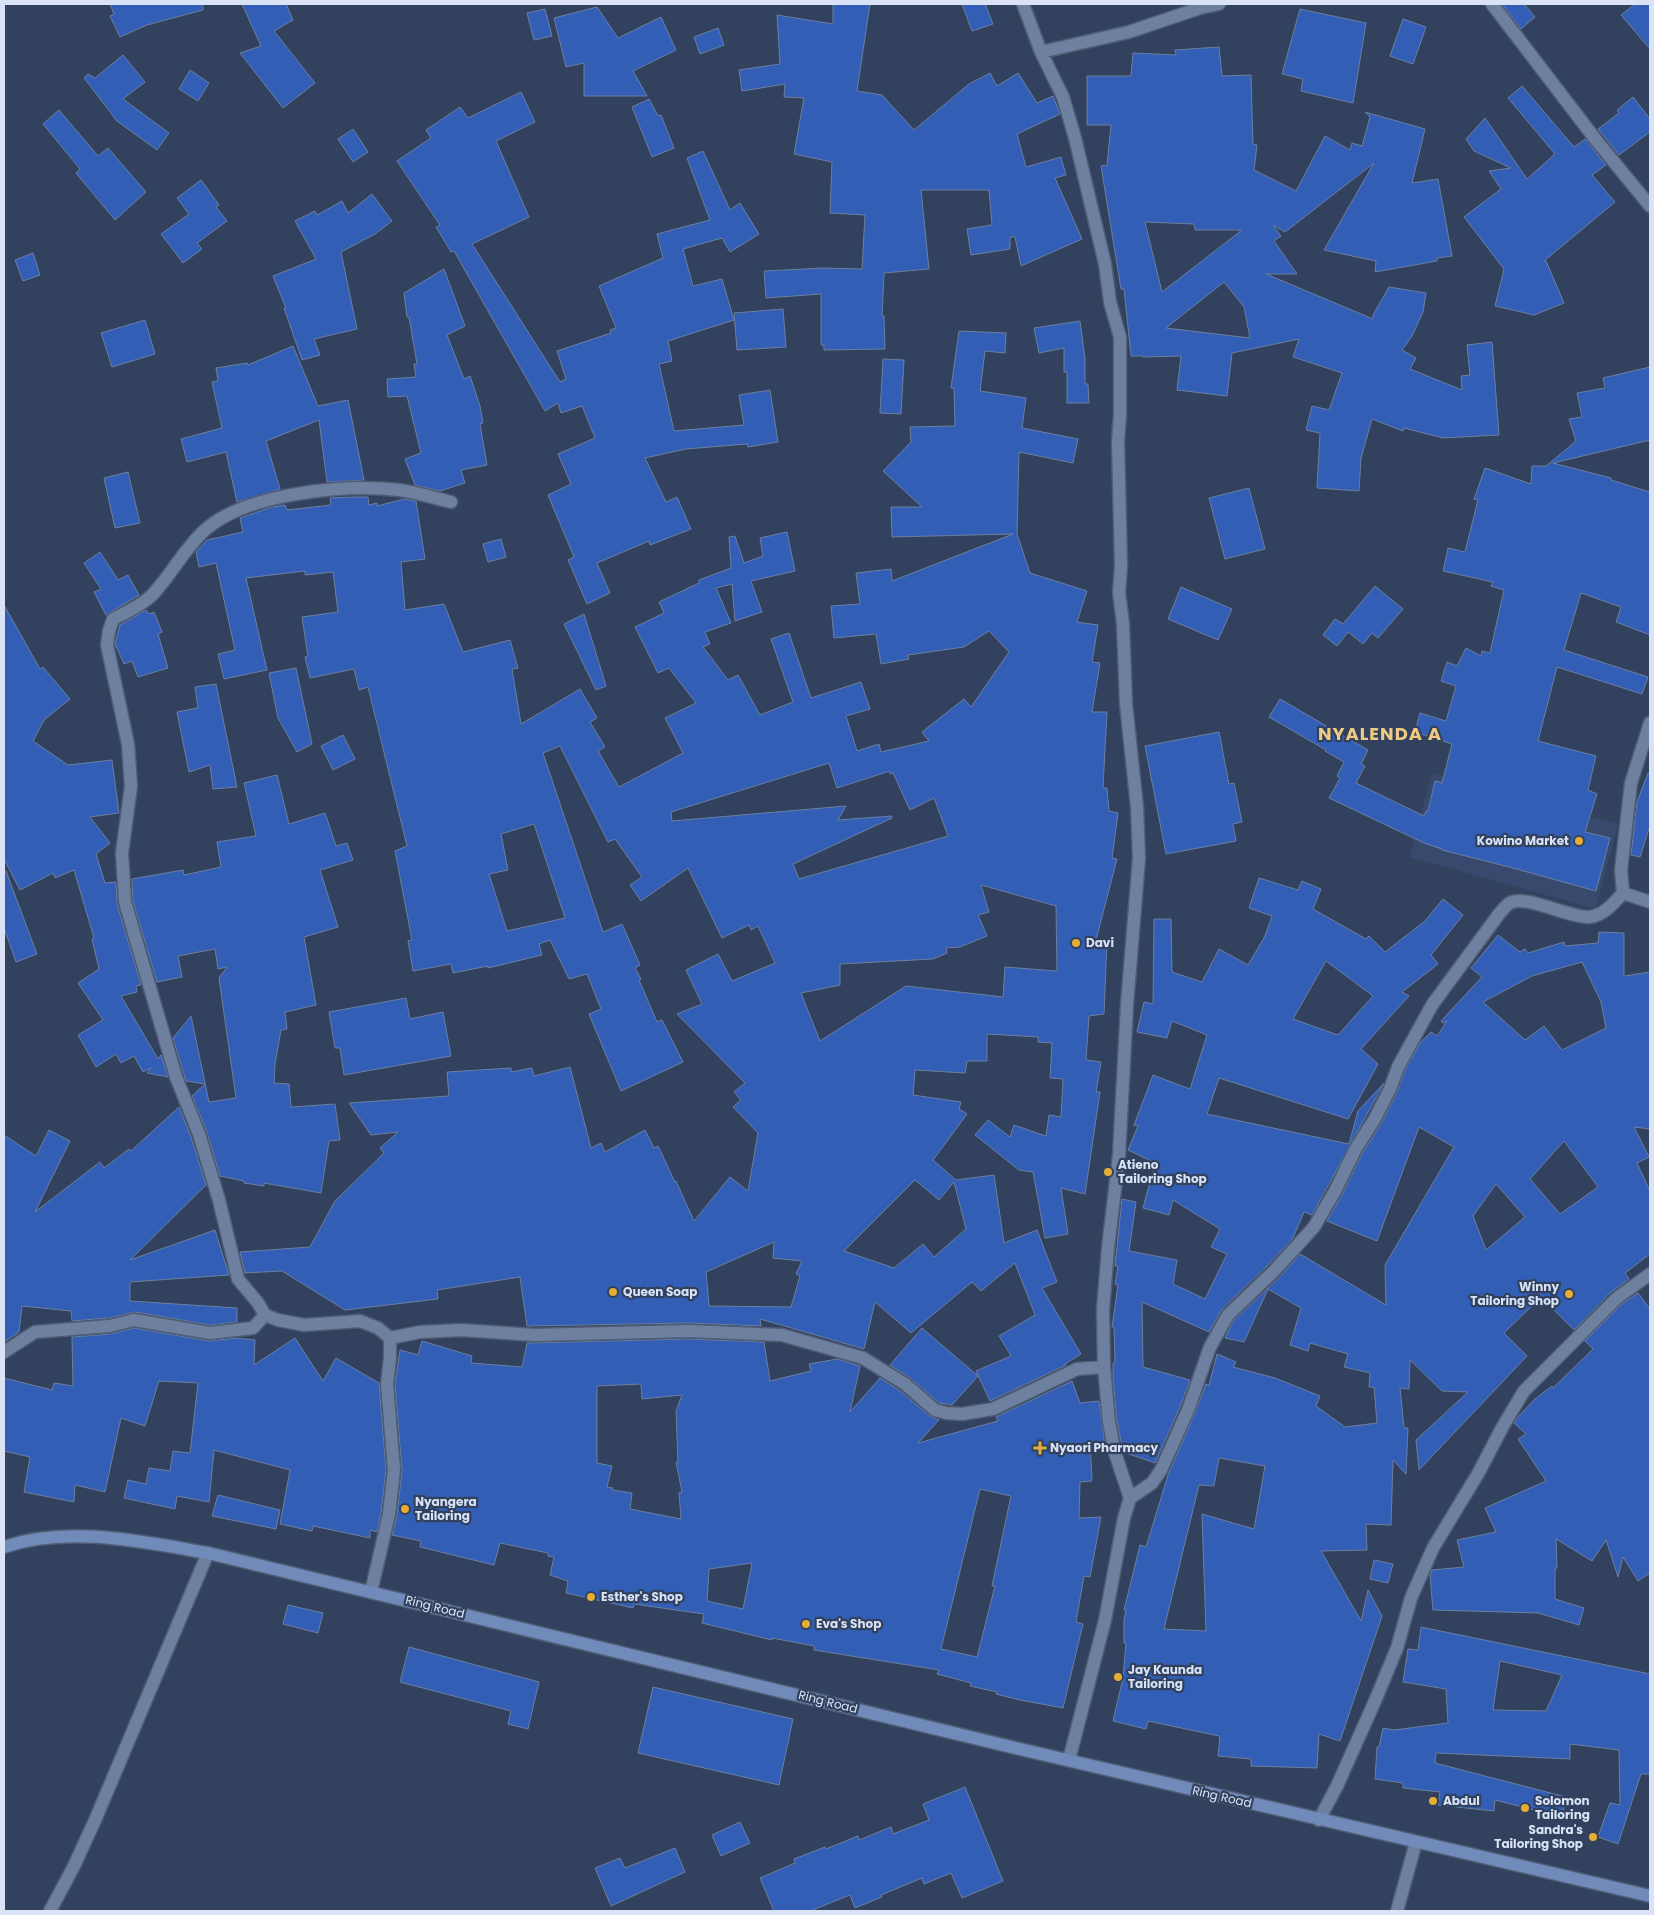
<svg xmlns="http://www.w3.org/2000/svg" width="1654" height="1915" font-family="Poppins,sans-serif">
<style>
.built{fill:#374a6d;fill-rule:evenodd}
.building{fill:#325fb5;stroke:#6d7fa0;fill-rule:evenodd}
.lines{fill:none;stroke-linecap:round;stroke-linejoin:round}
.street-casing{stroke:#4f5c74;stroke-width:15}
.secondary-casing{stroke:#4f5c74;stroke-width:15}
.street{stroke:#6e80a0;stroke-width:12}
.secondary{stroke:#708ab9;stroke-width:12}
.poi-dot{fill:#e5ad35;stroke:#31415e;stroke-width:2}
.labels{text-anchor:middle;stroke-width:4.5;stroke-linejoin:round;paint-order:stroke}
.poi-label{font-size:12px;font-weight:bold;fill:#d9e3f5;stroke:#31415e;text-anchor:start}
.street-label{font-size:12px;fill:#d9e3f5;stroke:#31415e}
.district-label{font-size:18px;font-weight:bold;letter-spacing:1px;fill:#f0c982;stroke:#31415e}
</style>
<rect width="100%" height="100%" fill="#31415e"/>
<path class="built" d="M1432 773 1618 824 1596 909 1409 857ZM1454 804 1473 809 1460 855 1442 850ZM1426 811 1443 816 1434 846 1417 841ZM1520 825 1540 830 1528 873 1509 867ZM1609 839 1596 891 1579 886ZM1564 840 1582 845 1571 884 1554 880Z"/>
<path class="building" d="M110 4H203V10L147 25 120 37 110 16 114 14Z
M242 4H286L293 20 274 31 315 83 283 108 240 53 261 46Z
M833 4H870L857 91 882 95 914 130 969 84 990 73 997 86 1018 73 1037 103 1053 96 1060 114 1017 134 1026 167 1061 157 1066 175 1055 178 1082 239 1021 266 1015 237H1010V249L971 255 967 229 992 225 989 190H921L929 269 884 273 882 316H884L885 349 824 350V345H821V294L766 298 764 271 823 268 862 269 865 215 830 213 832 162 794 154 804 98 784 97 785 84 742 91 739 70 780 64 777 15 833 24Z
M962 4H985L993 24 972 31Z
M1502 4H1524L1535 17 1521 29Z
M1635 4H1650V49L1621 15Z
M597 7 618 38 661 17 676 50 633 71 647 96H584V63L566 67 554 18Z
M545 9 552 36 534 40 527 13Z
M1300 9 1366 23 1353 103 1301 91 1303 79 1282 74Z
M1403 19 1426 27 1413 64 1390 56Z
M718 28 724 45 700 54 694 37Z
M1219 47 1222 76 1251 75 1253 144 1257 145 1254 170 1296 191 1325 136 1350 150 1352 143 1362 146 1370 117 1365 112 1425 129 1412 183 1438 179 1452 256 1437 258V261L1375 272 1376 261 1324 250 1374 163 1285 232 1273 225 1281 236 1274 241 1297 274H1266L1373 319V315L1389 287 1426 293 1423 312 1412 336 1402 350 1416 358 1410 369 1462 390 1461 376 1470 375 1467 345 1492 342 1499 435 1443 438 1404 428 1403 431 1372 419 1361 458 1359 491 1317 488 1320 433 1306 430 1312 406 1329 410 1342 373 1293 357 1299 339 1232 353 1227 396 1177 390 1181 356 1143 357V356H1131L1124 289H1121L1101 166 1107 165 1111 125H1087V76H1131L1133 53 1176 55 1175 50ZM1145 222 1194 224 1195 230H1242L1162 292ZM1224 282 1244 307 1250 338 1166 328Z
M123 55 145 82 123 99 169 133 157 150 117 121 84 78 88 74 95 78Z
M190 70 209 83 198 101 179 89Z
M1522 86 1574 147 1585 139 1606 165 1592 175 1615 202 1544 261H1546L1564 303 1534 315 1495 306 1504 269 1464 217 1501 189 1489 171 1511 168 1474 151 1466 139 1485 118 1527 179 1555 154 1508 98Z
M521 92 535 122 496 141 529 217 472 244 560 382 566 379 557 351 611 333 610 330 616 328 599 286 663 258 657 234 710 220 687 158 703 151 730 210 740 203 759 234 730 252 722 238 683 249 693 286 722 279 734 320 668 341 672 361 659 364 674 431 744 425 739 395 770 390 778 442 748 447 747 444 686 449 645 458 666 502 677 497 691 529 650 545 649 541 597 563 610 593 587 604 568 560 574 557 548 495 571 484 558 454 595 438 582 406 561 413 558 403 545 411 454 251 451 252 436 227 440 225 397 161 431 138 426 130 460 107 468 118Z
M1633 97 1650 119V132L1619 155 1598 129 1619 113 1617 110Z
M649 99 658 116 661 115 674 148 652 157 632 107Z
M59 110 98 156 108 148 146 192 115 220 76 173 80 169 43 124Z
M353 129 368 152 353 162 338 139Z
M201 180 219 205 216 207 227 221 197 243 202 249 183 263 161 234 189 214 177 198Z
M372 194 392 221 375 234 341 252 357 329 314 339 320 355 302 360 284 308H286L273 276 316 259 295 221 315 211 317 215 342 201 348 213Z
M33 253 40 275 23 281 15 260Z
M444 269 465 326 447 335 464 379 470 376 480 406 483 423 480 424 487 465 461 470 465 483 440 491 415 485 405 459 421 453 407 396 388 397 387 379 416 377 414 364H417L409 317H407L404 293Z
M783 309 786 347 737 350 734 313Z
M145 320 155 354 112 367 101 333Z
M1080 321 1085 359V384H1088L1089 403H1067V372H1064V348L1039 353 1034 328Z
M959 331 1006 333 1005 353 985 351 980 391 1026 398 1022 428 1078 439 1073 463 1019 452 1017 534 1030 573 1087 591 1077 622 1098 625 1092 662 1100 663 1092 712H1107L1103 788H1107L1109 811 1118 813 1112 858 1117 859 1096 940H1107L1104 1014 1089 1016 1086 1060 1101 1062 1096 1092H1100L1085 1194 1061 1188 1068 1234 1045 1238 1033 1172 1019 1170 975 1135 988 1120 1010 1137 1014 1125 1046 1136 1049 1115 1061 1117 1063 1079 1050 1078 1052 1043 1038 1042V1037L987 1034V1061H967L965 1073 915 1070 913 1095 961 1102 959 1109 967 1114 933 1160 956 1180 994 1175 1004 1243 1037 1230 1057 1282 1042 1288 1081 1354 1065 1364 1066 1365 990 1401 976 1371 1011 1356 999 1336 1035 1315 1015 1263 981 1291 972 1282 911 1333 875 1302 864 1349 760 1319 761 1326 688 1323 527 1326 520 1277 437 1290 438 1299 345 1310 282 1271 245 1273 240 1252 310 1247 335 1201 384 1153 380 1148 398 1132 371 1135 349 1103 449 1096 447 1072 511 1068V1072L532 1068 534 1076 570 1067 591 1148 601 1143 605 1152 645 1130 654 1148 658 1146 675 1182 676 1181 694 1221 730 1177 748 1191 758 1133 733 1107 741 1100 734 1092 745 1083 677 1014 702 1004 686 970 718 954 732 981 775 963 758 926 751 930 749 925 722 938 688 868 641 901 630 885 642 877 615 839 608 842 560 746 543 753 603 932 622 924 640 965 635 968 641 979 639 980 657 1022 662 1020 683 1062 621 1091 589 1014 601 1009 587 974 569 979 550 940 539 944 542 955 488 968V966L453 973 451 964 413 971 408 941 412 940 395 851 407 846 368 687 359 690 354 669 310 678 305 657 308 656 302 617 338 612 333 572 305 575V571L246 578 267 670 224 679 218 654 235 650 216 563 199 567 196 552 207 540 243 532 240 518 272 507 285 505 287 510 331 505 330 498 352 497H368L369 505 377 503V506L404 499 416 501 425 559 401 562 405 610 444 604 463 652 510 640 518 668 512 669 521 724 580 689 597 718 590 722 605 747 598 751 619 787 683 753 665 718 696 703 669 668 658 673 635 627 664 613 659 602 699 583V580L731 568 729 537 735 536 744 563 763 556 760 538 787 532 795 571 751 581 762 612 735 621 732 584 716 588 731 623 705 632 710 644 703 647 728 680 738 675 760 715 793 702 771 639 789 633 811 698 861 682 870 709 846 716 857 751 879 744 881 752 929 741 922 732 964 699 971 707 1009 652 989 631 964 647 908 655 909 659 881 664 876 634 834 638 831 606 860 604 856 573 891 569 892 581 1013 534 892 537 891 507H922L883 471 911 442 910 427 955 426 954 388H951ZM829 763 837 788 890 771V774L893 773 910 810 934 798 948 836 799 879 793 864 892 818V816L838 820 846 806 672 821 671 812ZM534 824 565 918 507 931 489 874 508 870 501 834ZM981 885 1056 906 1057 971 1005 967 1003 997 906 986 820 1041 801 993 840 985V964L933 959 947 953 946 948 960 947 987 936 978 915 989 912ZM915 1180 939 1200 954 1182 966 1229 934 1257 923 1244 894 1268 844 1251ZM774 1242 773 1258 802 1261 796 1274 800 1276 791 1307 709 1306 706 1272Z
M293 346 318 406 348 400 364 480 327 482 319 420 266 441 280 489 237 502 226 452 187 462 181 439 222 428 212 382 218 381 216 368 247 363 248 365Z
M883 359 904 360 901 414 880 413Z
M1650 367V440L1553 463 1611 478V480L1650 492V635L1616 622 1621 607 1581 593 1564 650 1648 677 1642 694 1557 667 1538 741 1596 756 1588 790 1597 794 1585 832 1610 838 1596 891 1509 867 1442 850V849L1424 843 1329 798 1340 778 1337 776 1344 762 1325 751 1326 750 1269 717 1280 699 1368 750 1361 764 1365 766 1356 783 1424 816 1426 811H1428L1435 781 1442 783 1452 744 1415 732 1420 713 1446 721 1456 686 1441 681 1447 662 1457 666 1466 648 1481 656 1482 651 1490 653 1504 590 1491 586 1493 582 1443 571 1448 548 1465 552 1478 500 1474 499 1485 468 1531 484 1532 466H1546L1576 441 1569 419 1582 417 1577 393 1605 388 1603 378Z
M128 472 140 523 115 528 104 478Z
M1249 488 1265 549 1225 559 1209 498Z
M501 539 506 557 488 562 483 544Z
M100 552 118 580 128 575 139 595 106 615 94 592 101 589 84 563Z
M1375 586 1403 609 1378 638 1372 633 1363 644 1348 632 1337 646 1323 635 1335 619 1343 624Z
M1181 587 1232 609 1218 640 1168 619Z
M4 605 40 669 43 667 70 699 44 720 33 741 68 765 112 760 119 813 90 817 110 843 96 854 105 883 116 882 117 904 141 985 136 986 137 992 121 996 158 1059 161 1055 168 1077 147 1073 151 1068 143 1072 134 1056 121 1063 116 1054 96 1067 78 1035 103 1020 78 983 99 969 92 939 94 938 74 870 55 878 53 873 20 890 4 859Z
M146 610 149 614 154 612 162 632 158 634 168 668 138 677 132 661 124 664 115 644 120 625Z
M584 614 606 686 596 690 564 624Z
M296 668 312 744 297 752 278 718 269 673Z
M216 684 237 787 213 789 210 765 189 772 177 712 198 708 195 687Z
M1219 732 1229 784 1234 783 1242 822 1233 824 1236 841 1166 854 1145 746Z
M343 735 355 759 333 770 321 746Z
M1648 773H1650V825L1640 857 1631 855 1637 802Z
M277 775 289 824 325 813 336 846 347 843 353 860 320 870 338 927 304 937 316 1005 285 1012 287 1029 281 1030 275 1064 274 1083 289 1084 291 1107 335 1104 340 1140 329 1141 321 1193 264 1183V1186L244 1183V1181L220 1176 207 1132 192 1096 205 1084 186 1081 173 1038 191 1016 209 1102 236 1098 219 978 227 967 218 969 215 949 178 956 182 977 157 982 133 901 132 879 183 870 184 875 221 867 217 842 256 836 244 783Z
M4 871H6L37 954 16 962 4 928Z
M1259 878 1298 890 1302 881 1321 889 1313 909 1366 939 1369 936 1385 952 1425 921 1443 899 1463 915 1431 955 1438 964 1402 992 1409 996 1361 1049 1378 1064 1348 1119 1219 1078 1207 1114 1349 1144 1358 1111 1384 1083 1312 1215 1304 1212 1293 1238 1268 1265 1222 1309 1209 1332 1142 1302 1143 1367 1190 1380 1180 1407 1155 1463 1123 1452 1117 1421 1113 1380V1363H1115L1114 1327H1112L1118 1285 1115 1284 1118 1266H1115L1122 1199 1136 1202 1129 1251 1177 1260 1173 1284 1205 1299 1227 1254 1211 1247 1220 1229 1173 1200 1169 1215 1143 1208 1155 1163 1128 1150 1138 1126 1134 1125 1153 1075 1190 1089 1207 1035 1172 1021 1167 1038 1137 1032 1144 1002 1153 1004 1154 919H1171L1172 972 1202 982 1219 949 1248 965 1265 936 1272 916 1249 908ZM1326 961 1373 996 1338 1035 1293 1019Z
M1599 932 1624 933V976L1650 972V1129L1634 1127 1649 1157 1637 1163 1650 1191V1254L1625 1273 1629 1279 1611 1292 1574 1330 1541 1297 1504 1333 1527 1356 1419 1470 1416 1440 1468 1392 1442 1391 1410 1360 1409 1389 1400 1388 1404 1428H1408L1406 1474 1393 1460 1391 1525 1366 1524 1367 1550 1321 1551 1361 1621 1368 1590 1382 1616 1340 1741 1319 1734 1317 1768 1251 1766V1759L1218 1756 1220 1737 1219 1736 1148 1721 1146 1729 1113 1721 1123 1678 1126 1643H1124V1620L1126 1610H1124L1140 1545 1146 1547 1168 1475 1195 1413 1206 1384 1209 1385 1217 1354 1236 1362 1233 1367 1275 1378 1320 1396 1316 1406 1345 1427 1377 1423 1374 1387H1369L1370 1373 1344 1367 1348 1354 1310 1343 1308 1351 1290 1345 1301 1308 1268 1289 1244 1342 1225 1338 1234 1320 1280 1277 1300 1254 1386 1305 1385 1265 1454 1147 1419 1127 1377 1241 1327 1221 1342 1195 1362 1154 1381 1124 1397 1093 1405 1070 1420 1043 1431 1032 1437 1036 1447 1021 1443 1023 1441 1021 1482 977 1471 968 1498 935 1520 952 1525 949 1528 953 1564 942 1565 946 1598 943ZM1582 962 1601 1002 1606 1028 1562 1050 1544 1026 1525 1040 1483 1002 1532 976ZM1564 1141 1598 1187 1560 1214 1530 1179ZM1496 1184 1525 1217 1486 1250 1473 1216ZM1219 1458 1265 1466 1254 1529 1202 1514 1206 1631 1164 1629 1199 1485 1214 1486Z
M406 998 410 1019 443 1012 451 1056 344 1075 340 1048H335L329 1012Z
M179 1107 191 1137 206 1185 130 1260 215 1230 229 1275 130 1282V1301L237 1308V1322L210 1325 135 1312 109 1318 72 1321 71 1311 22 1306 19 1332 4 1342V1135L36 1156 49 1130 70 1141 35 1212 100 1162 104 1168 129 1149 131 1151Z
M1638 1293 1650 1309V1573L1638 1581 1623 1557 1618 1577 1606 1540 1592 1561 1556 1539 1557 1568H1555V1599L1584 1608 1579 1625 1538 1613 1433 1610 1430 1576 1432 1570 1464 1567 1457 1540 1496 1532 1485 1508 1546 1481 1518 1439 1526 1434 1514 1423 1518 1417 1535 1399 1552 1386 1553 1388 1593 1349 1585 1341 1622 1304Z
M134 1328 209 1341 236 1338 255 1340 254 1365 295 1338 323 1381 336 1358 379 1383 386 1470 381 1513 377 1532 370 1530V1538L313 1526 312 1531 280 1524 290 1470 214 1450 209 1502 177 1496 175 1509 124 1498 128 1480 146 1484 149 1468 170 1471 173 1451 190 1453 198 1383 159 1381 145 1426 121 1418 105 1492 75 1485 74 1502 24 1492 30 1457 4 1451V1378L52 1390 54 1383 73 1386 72 1337 111 1334Z
M922 1328 978 1376 952 1405 939 1403 910 1378 890 1365Z
M688 1339 764 1342 770 1381 811 1371 809 1364 837 1359 860 1366 850 1412 880 1378 900 1391 930 1416 939 1420 918 1443 998 1421 996 1417 1072 1381 1080 1403 1099 1401 1105 1446 1090 1441 1092 1481 1080 1482 1079 1518 1101 1517 1090 1577 1084 1576 1076 1622 1083 1624 1063 1708 1020 1700 996 1694 997 1692 970 1686 971 1683 937 1674 939 1670 814 1650V1646L772 1638V1640L702 1623 704 1614 634 1604 633 1608 566 1593 568 1581 550 1575 554 1557 548 1556V1553L500 1543 494 1565 420 1547 421 1541 392 1535 397 1515 402 1471 395 1384 400 1350 418 1355 422 1341 472 1356 471 1363 522 1367 527 1343ZM641 1384 642 1399 682 1395 676 1411 678 1462H676L682 1492 679 1493 681 1519 630 1509 632 1493 612 1490 613 1488 607 1487 612 1466 597 1463V1386ZM980 1489 1011 1496 992 1586H995L977 1657 941 1649ZM752 1563 743 1609 707 1601 709 1569Z
M218 1495 280 1510 276 1529 212 1516Z
M1374 1560 1393 1564 1388 1583 1370 1579Z
M288 1605 323 1613 318 1633 283 1624Z
M1421 1627 1650 1674V1774H1641L1618 1844 1598 1837 1610 1803 1620 1805 1619 1750 1570 1744V1759L1436 1753 1435 1763 1566 1797 1562 1817 1495 1800 1494 1811 1438 1805 1440 1792 1403 1788V1783L1375 1779 1377 1747H1379L1383 1728 1394 1730 1448 1723 1446 1689 1403 1682 1408 1649 1418 1650ZM1500 1661 1562 1675 1546 1711 1493 1710Z
M409 1647 539 1682 528 1729 508 1724 511 1711 400 1682Z
M653 1687 793 1719 779 1785 638 1753Z
M965 1787 1003 1881 962 1898 951 1873 924 1884 922 1878 881 1895 882 1897 855 1908 850 1895 810 1911H774L760 1878 795 1863 794 1859 825 1847 826 1849 858 1836 859 1840 891 1827 893 1834 929 1820 923 1804Z
M740 1822 750 1843 721 1856 712 1835Z
M675 1848 685 1872 611 1906 595 1868 620 1858 625 1868Z"/>
<g class="lines">
<g class="street-casing">
<path id="street" d="M1023 4 1041 52 1063 97 1075 138 1105 264 1110 302 1120 337V415L1118 441 1121 566 1119 592 1123 624 1126 704 1137 807 1139 858 1127 1005 1119 1155 1108 1248 1103 1310 1104 1367 1109 1422 1115 1453 1130 1498
M1492 4 1596 140 1650 206
M1041 52 1129 32 1200 8 1219 4
M1623 893 1650 902
M390 1338 420 1332 461 1330 535 1335 688 1331 782 1335 863 1358 905 1384 935 1410 946 1413 962 1414 993 1409 1077 1369 1104 1367
M4 1352 35 1332 110 1326 134 1320 210 1333 253 1328 265 1315
M371 1592 389 1514 394 1470 387 1384 390 1358V1338L378 1328 360 1321 304 1325 278 1320 265 1315 258 1303 238 1279 219 1200 199 1134 176 1077 125 902 122 853 131 786 128 744 107 645 109 631 113 619C127 612 144 604 154 593 172 573 185 548 205 530 246 493 345 484 399 490 416 492 434 498 451 502
M1069 1760 1105 1620 1124 1518 1130 1498 1152 1483 1161 1470 1188 1410 1210 1347 1228 1315 1274 1271 1314 1227 1335 1191 1355 1150 1374 1120 1390 1089 1398 1067 1432 1005 1499 914C1502 911 1506 905 1510 903 1527 894 1568 918 1589 917 1603 916 1614 903 1623 893L1621 870 1631 783 1650 723
M1319 1820 1337 1786 1375 1701 1397 1648 1411 1598 1433 1548 1479 1472 1503 1426 1524 1391 1617 1298 1650 1274
M50 1911 74 1866 96 1818 208 1553
M1397 1911 1416 1842"/>
</g>
<g class="secondary-casing">
<path id="secondary" d="M4 1547C69 1525 143 1542 208 1553L1024 1750 1650 1896"/>
</g>
<use href="#street" class="street"/>
<use href="#secondary" class="secondary"/>
</g>
<g class="poi-dot">
<circle cx="1579" cy="841" r="5"/>
<circle cx="1076" cy="943" r="5"/>
<circle cx="1108" cy="1172" r="5"/>
<circle cx="613" cy="1292" r="5"/>
<circle cx="1569" cy="1294" r="5"/>
<path d="M1037.5 1440.5h5v5h5v5h-5v5h-5v-5h-5v-5h5z"/>
<circle cx="405" cy="1509" r="5"/>
<circle cx="591" cy="1597" r="5"/>
<circle cx="806" cy="1624" r="5"/>
<circle cx="1118" cy="1677" r="5"/>
<circle cx="1433" cy="1801" r="5"/>
<circle cx="1525" cy="1808" r="5"/>
<circle cx="1593" cy="1837" r="5"/>
</g>
<g class="labels">
<g class="poi-label">
<text x="1569" y="845" text-anchor="end">Kowino Market</text>
<text x="1086" y="947">Davi</text>
<text x="1118" y="1169">Atieno<tspan x="1118" dy="14">Tailoring Shop</tspan></text>
<text x="1559" y="1291" text-anchor="end">Winny<tspan x="1559" dy="14">Tailoring Shop</tspan></text>
<text x="623" y="1296">Queen Soap</text>
<text x="1050" y="1452">Nyaori Pharmacy</text>
<text x="415" y="1506">Nyangera<tspan x="415" dy="14">Tailoring</tspan></text>
<text x="601" y="1601">Esther's Shop</text>
<text x="816" y="1628">Eva's Shop</text>
<text x="1128" y="1674">Jay Kaunda<tspan x="1128" dy="14">Tailoring</tspan></text>
<text x="1443" y="1805">Abdul</text>
<text x="1535" y="1805">Solomon<tspan x="1535" dy="14">Tailoring</tspan></text>
<text x="1583" y="1834" text-anchor="end">Sandra's<tspan x="1583" dy="14">Tailoring Shop</tspan></text>
</g>
<g class="street-label">
<text transform="translate(435 1607) rotate(14)" y="4">Ring Road</text>
<text transform="translate(828 1702) rotate(14)" y="4">Ring Road</text>
<text transform="translate(1222 1797) rotate(13)" y="4">Ring Road</text>
</g>
<g class="district-label">
<text x="1380" y="740">NYALENDA A</text>
</g>
</g>
<rect width="1654" height="1915" fill="none" stroke="#d9e3f5" stroke-width="10"/>
</svg>
